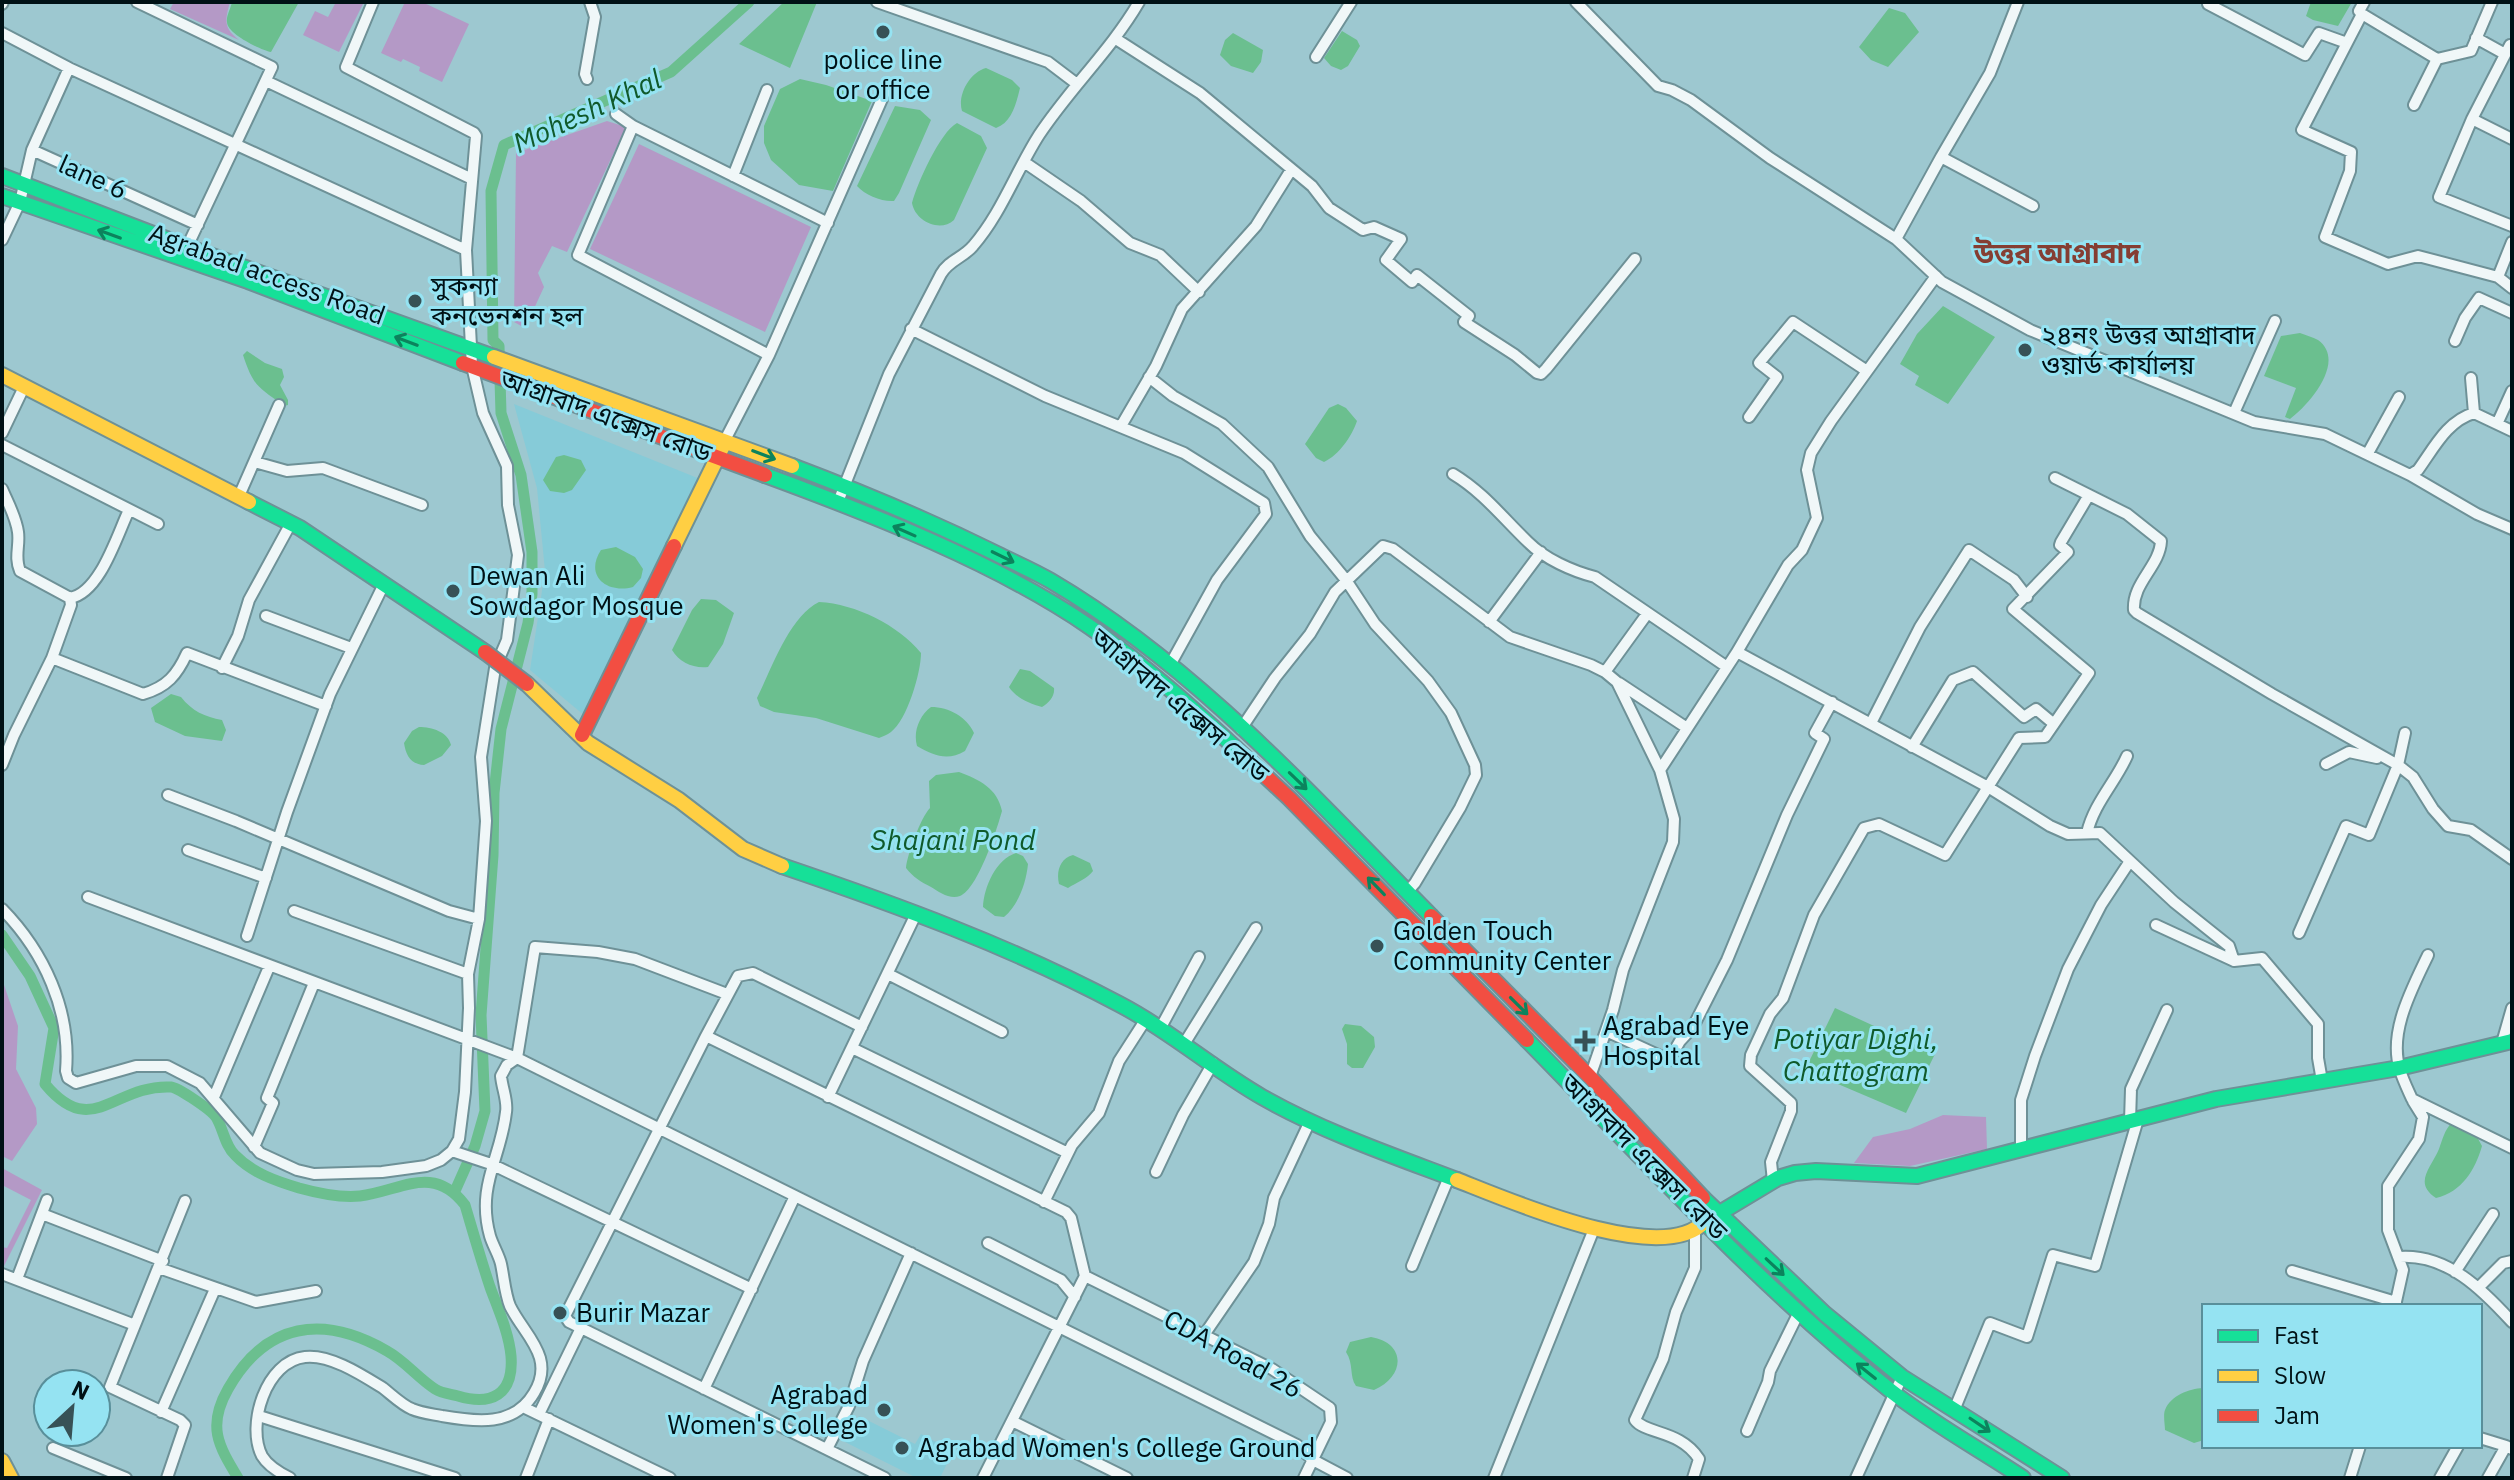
<svg xmlns="http://www.w3.org/2000/svg" width="2514" height="1480" font-family="'IBM Plex Sans','Noto Sans Bengali',sans-serif">
<style>
.built{fill:#86cbd8}
.green{fill:#b499c6}
.water{fill:#6bbf8f}
.lines{fill:none;stroke-linecap:round;stroke-linejoin:round}
.canal{stroke:#6bbf8f;stroke-width:11}
.street-casing{stroke:#6e9197;stroke-width:14}
.fast-casing{stroke:#6e9197;stroke-width:18}
.slow-casing{stroke:#6e9197;stroke-width:18}
.jam-casing{stroke:#6e9197;stroke-width:18}
.street{stroke:#f0f7f8;stroke-width:10}
.fast{stroke:#16e098;stroke-width:14}
.slow{stroke:#ffcf43;stroke-width:14}
.jam{stroke:#f24e42;stroke-width:14}
.jam-bridge-casing{stroke:#6e9197;stroke-width:18;stroke-linecap:butt}
.jam-bridge{stroke:#f24e42;stroke-width:14}
.oneway{stroke:#0c835d}
.poi-dot{fill:#375156;stroke:#95e3f2;stroke-width:3}
.labels{text-anchor:middle;stroke-width:6;stroke-linejoin:round;paint-order:stroke}
.poi-label{font-size:26px;fill:#001115;stroke:#95e3f2;text-anchor:start}
.street-label{font-size:26px;fill:#001115;stroke:#95e3f2}
.water-label{font-size:28px;font-style:italic;fill:#105a2b;stroke:#95e3f2}
.neighbourhood-label{font-size:28px;font-weight:bold;fill:#853e33;stroke:#95e3f2}
</style>
<rect width="100%" height="100%" fill="#9dc8d0"/>
<path class="built" d="M514 404 700 479 585 716 530 670 545 571 537 488Z
M859 1416 915 1444 921 1434 953 1451 940 1478H917L845 1442Z"/>
<path class="green" d="M174 2H230C225 20 223 28 239 40L170 9Z
M336 2H364L339 52 303 35 315 11 328 17Z
M405 2H422L469 24 442 82 419 71 420 67 403 59 401 62 381 53Z
M607 121 626 127 567 252 552 246 538 273 544 287 525 328 514 322 516 153Z
M639 144 811 227 765 332 590 249Z
M2 979 18 1026 16 1069 36 1108 37 1124 12 1161 2 1156Z
M1943 1115 1986 1117 1987 1149 1910 1166 1854 1163 1873 1137 1910 1129Z
M2 1168 42 1190 4 1266 2 1247 7 1248 31 1200 2 1185Z"/>
<path class="water" d="M232 2H299L271 52C261 50 227 34 227 22 226 16 231 8 232 2Z
M784 2H817L790 68 739 44Z
M2311 2H2352L2338 26 2313 20 2306 16Z
M1889 8 1905 13 1919 32 1888 67 1871 60 1859 47Z
M1342 31 1357 40 1360 46 1348 66 1341 70 1331 66 1324 58Z
M1233 33 1263 50 1261 62 1253 73 1231 66 1220 55 1225 40Z
M986 68 1012 80 1020 88C1016 104 1012 122 996 128L962 111C957 95 970 72 986 68Z
M800 79 826 85 872 101 833 191 799 185 771 160 764 143V126L780 89Z
M895 106 920 110 931 120 899 193 894 201C882 202 865 195 857 186Z
M957 123 981 136 987 148 954 220C940 233 915 221 912 203 917 184 940 132 957 123Z
M1943 306 1995 337 1948 404 1915 385 1919 376 1900 364 1917 334Z
M2300 333C2305 335 2313 337 2318 340 2347 361 2309 405 2290 419L2285 417 2296 388 2264 376 2281 336Z
M247 351 265 363 282 369 284 377 280 385 288 400V405L284 406C258 386 254 388 243 355Z
M1338 404 1346 408 1357 421C1352 436 1339 455 1324 462L1316 458 1305 444 1329 408Z
M564 455 581 460 586 470 572 490 564 493 550 491 543 480 556 457Z
M616 547 635 557 643 569 641 578 633 587C607 594 584 576 601 550Z
M701 599 716 600 734 613 723 644 708 667C694 669 679 662 672 650L692 610Z
M819 602C856 604 898 625 921 653 921 673 907 720 891 732 887 735 883 736 879 738L816 718 774 712 760 706 757 698C772 668 789 617 819 602Z
M1020 669 1030 671 1054 688C1055 696 1049 703 1042 707 1030 704 1016 698 1009 687Z
M171 694 181 697C192 711 205 717 222 720L226 730 222 741 185 736 155 722 151 708Z
M931 707C949 707 967 717 974 733L965 751C948 761 934 756 917 746 913 732 919 716 931 707Z
M419 727C432 727 448 732 451 745L442 756 424 765C410 764 406 755 404 743L412 731Z
M959 772C980 780 997 788 1002 811 997 829 978 889 960 896 950 900 939 892 931 887 921 882 913 877 906 868 907 855 921 817 930 808L929 781 936 775Z
M1016 853 1023 856 1028 864C1026 883 1019 904 1004 917L995 916 983 907C984 887 996 859 1016 853Z
M1073 855 1090 863 1093 871C1088 878 1076 883 1068 888L1059 884C1056 872 1060 858 1073 855Z
M1835 1008 1935 1054 1906 1113 1805 1070Z
M1345 1024 1361 1026 1374 1037 1375 1047 1363 1068H1352L1347 1064V1044L1342 1029Z
M2453 1121 2476 1135 2482 1146C2475 1170 2462 1192 2436 1198 2413 1183 2431 1168 2439 1149 2443 1138 2444 1131 2453 1121Z
M1371 1337C1407 1343 1405 1377 1374 1390L1356 1386C1349 1376 1354 1364 1346 1352L1350 1342Z
M2203 1388 2204 1440 2194 1443 2165 1430C2165 1425 2163 1415 2165 1410 2171 1395 2189 1389 2203 1388Z"/>
<g class="lines">
<path class="canal" d="M2 935 30 976 54 1028 45 1084C92 1141 114 1084 171 1087 179 1088 211 1110 216 1117 223 1128 225 1146 235 1155 252 1173 276 1181 299 1188 317 1193 341 1198 360 1196 401 1191 433 1163 465 1205 473 1232 481 1260 490 1287 498 1309 509 1333 511 1356 514 1395 491 1406 458 1396 450 1394 441 1393 435 1389 418 1378 405 1361 387 1351 323 1314 266 1322 228 1389 207 1426 218 1445 238 1478
M455 1191 475 1146 485 1111 481 1015 493 855 494 793 501 729 528 623 532 594V552L521 475 501 413 499 346 493 340 491 191 504 145 671 72 749 2"/>
<g class="street-casing">
<path id="street" d="M137 2 272 67 187 247
M373 2 346 67 474 133 476 136 466 250
M877 2 1048 62 1077 84
M1576 2 1658 86 1672 90 1691 100 1770 158 1896 239 1942 282 2030 330 2254 422 2325 434 2410 475 2418 470C2434 448 2447 421 2474 413L2512 431
M2018 2 1990 73 1941 157 2033 206
M2209 2 2208 4 2305 55 2319 33 2347 43
M2364 2 2359 11 2362 14 2302 130 2351 152 2350 171 2325 237 2388 264 2418 256 2498 277 2512 288
M2 4 3 2
M2362 14 2437 59 2471 51 2492 2
M2 33 69 68 32 150 20 202 2 240
M2476 38 2505 54
M1116 39 1200 93 1312 186 1329 208 1363 230 1374 227 1401 239 1386 260 1412 282 1417 275 1469 316 1464 322 1515 355 1537 373 1541 374 1546 369 1635 259
M1316 57 1351 2
M587 79 585 74 595 17 590 2
M266 81 472 179
M2414 105 2437 59
M616 114 633 126
M2472 119 2510 45 2512 47
M2512 139 2472 119 2439 197 2512 226
M32 150 198 225
M1024 162 1081 201 1130 243 1160 255 1199 292
M733 176 767 90
M1896 239 1941 157
M2498 277 2512 242
M911 329 1045 396 1184 453 1264 503 1266 514 1217 580 1170 665
M2455 341 2465 318 2479 298 2512 313
M769 355 886 90
M1149 377 1173 396 1222 424 1268 467 1310 536 1346 580 1375 624 1428 681 1451 713 1475 765 1476 775 1460 808 1415 883 1407 892
M2471 378 2474 413
M2234 413 2275 321
M1749 417 1777 377 1759 363 1793 322 1867 371
M2497 424 2512 391
M1121 426 1156 366 1182 309 1256 226 1291 170
M2 433 24 387
M725 440 769 355 578 255 633 126 828 223
M2 445 158 524
M2368 453 2399 397
M255 462 287 471 323 468 422 505
M1453 474C1483 492 1503 518 1528 542 1545 559 1572 571 1595 577L1727 667
M2410 475 2477 514 2512 529
M2055 478 2127 514 2161 541C2160 566 2132 583 2134 610L2137 613 2272 694 2398 765
M2 489C8 503 16 517 18 532 20 546 14 557 20 571L70 598C100 593 117 535 129 510
M239 496 279 405
M838 502 889 374 941 274C949 260 963 258 973 246 1001 214 1016 171 1039 135 1070 88 1111 50 1139 2
M266 616 351 648
M1489 622 1541 552
M1737 652 1788 565 1802 550 1817 518 1807 470 1811 453 1831 421 1936 276
M52 658 143 694C167 687 177 675 187 653L326 706
M222 668 238 636 249 600 291 523
M1605 672 1647 614
M1619 683 1687 728
M1871 723 1920 627 1969 550 2014 580 2027 597
M1241 729 1275 678 1310 634 1335 592 1383 546 1393 549 1510 637 1591 665 1605 672 1617 682 1660 770 1674 819 1673 842 1623 970 1613 1010 1590 1077
M2405 733 2398 765 2413 777 2433 809 2448 826 2471 830 2512 859
M1912 747 1953 680 1973 672 2024 717 2036 709 2054 724
M2326 764 2349 752 2377 758
M2 765 14 735 52 658 71 605 70 598
M1660 770 1737 652 1988 787 2050 826 2068 834 2100 833 2174 902 2229 946 2234 961
M168 795 236 821 449 911 479 919
M2087 833C2094 803 2115 783 2127 756
M188 850 266 878
M88 897 517 1058
M2 909C44 952 71 1010 66 1071L68 1078 76 1083 136 1066H167L200 1083 260 1153 297 1170 314 1174 382 1172 426 1166 441 1160 452 1151 459 1139 465 1092 469 1008 468 974 479 919 486 821 481 757 495 668 507 640 518 555 508 505 507 466 483 413 472 366 466 250 69 68
M294 911 468 974
M2156 925 2234 961 2262 958 2318 1024V1058L2322 1081
M2299 933 2346 826 2369 835 2398 765
M247 936 287 812 330 694 383 586
M2428 955C2412 989 2388 1032 2400 1070 2403 1080 2408 1090 2412 1099L2512 1148
M888 974 1002 1032
M727 994 635 959 598 952 535 947 517 1058 1297 1445 1313 1460 1347 1478
M862 1027 753 973 738 976 706 1036 565 1316 569 1322 885 1478
M1160 1029 1199 957
M1606 1031 1669 1060 1680 1041 1693 1027 1727 960 1787 815 1824 739 1815 733 1832 702
M706 1036 1066 1212 1071 1218 1085 1276 983 1478
M2502 1043 2512 1008
M1184 1044 1256 928
M852 1048 1068 1153
M214 1097 269 967
M828 1097 916 914
M2130 1121 2131 1089 2167 1010
M254 1147 273 1103 267 1098 314 983
M2021 1147V1100L2035 1056 2068 969 2101 905 2130 861
M452 1151 491 1164 752 1289
M1156 1172 1183 1115 1213 1063
M1773 1181 1771 1162 1791 1111V1103L1750 1066 1751 1055 1770 1014 1783 998 1814 915 1864 828 1879 824 1945 855 2019 738 2045 737 2089 673 2013 609 2068 552 2060 545 2061 542 2089 495
M1044 1202 1072 1145 1099 1113 1119 1061 1146 1019
M42 1214 163 1261
M988 1243 1061 1280 1075 1297
M2400 1257C2447 1254 2482 1289 2512 1322
M1412 1266 1449 1177
M159 1268 256 1302 316 1291
M2292 1271 2396 1302
M2455 1272 2493 1214
M2 1274 135 1325
M1085 1276 1272 1369 1330 1408 1331 1422 1304 1478
M17 1279 47 1200
M2479 1287 2503 1263 2512 1261
M2395 1306 2403 1270 2388 1230V1186L2419 1139 2423 1117 2413 1101
M1204 1335 1254 1262 1269 1224 1274 1198 1310 1121
M704 1389 795 1196
M523 1407 670 1478
M1955 1408 1990 1323 2027 1337 2053 1255 2095 1266 2138 1119
M161 1412 215 1289
M539 1414 581 1328
M259 1416 455 1478
M1012 1421 1127 1478
M1747 1431 1768 1382 1770 1371 1799 1312
M2480 1438 2506 1446
M53 1448 126 1478
M827 1449 849 1406 863 1361 911 1253
M167 1478 185 1425 180 1420 110 1387 185 1201
M290 1478C280 1473 268 1466 262 1456 246 1425 266 1361 305 1357 330 1354 362 1375 383 1388 392 1395 402 1405 412 1409 421 1413 432 1414 442 1416 476 1422 514 1427 534 1393 556 1357 524 1335 510 1306 505 1294 504 1278 501 1264 499 1255 493 1246 490 1236 476 1186 501 1158 506 1112 508 1101 502 1088 501 1076L507 1065 517 1058
M526 1478 549 1419
M1494 1478 1594 1229
M1693 1478 1699 1459C1681 1430 1645 1434 1635 1420L1663 1359 1676 1312 1695 1268V1232
M1856 1478 1902 1377
M2350 1478 2360 1446
M2440 1478 2458 1446
M2488 1478 2506 1446 2512 1449"/>
</g>
<g class="fast-casing">
<path id="fast" d="M2 176 187 247 494 357
M2 196 248 281 463 363
M792 466C861 492 930 521 997 554 1015 563 1034 571 1051 581 1197 667 1313 797 1431 916
M765 475C871 514 997 563 1090 627 1145 665 1196 711 1244 756
M249 502 300 528 485 652
M782 866C897 905 1012 947 1119 1004 1169 1030 1213 1069 1262 1097 1324 1132 1391 1155 1457 1180
M1527 1040C1645 1160 1759 1287 1891 1391 1932 1423 1979 1449 2023 1478
M1703 1198 1825 1314 1902 1377 2062 1478
M1718 1214 1778 1178 1795 1173 1816 1171 1917 1176 2216 1099 2399 1068 2512 1041"/>
</g>
<g class="slow-casing">
<path id="slow" d="M494 357 792 466
M2 375 249 502
M674 546 722 448
M527 684 588 743 679 800 743 849 782 866
M1457 1180C1508 1200 1663 1268 1705 1221
M2 1461 11 1478"/>
</g>
<g class="jam-casing">
<path id="jam" d="M463 363 765 475
M582 735 674 546
M1244 756 1289 798 1527 1040
M1431 916 1590 1077 1703 1198"/>
</g>
<use href="#street" class="street"/>
<use href="#fast" class="fast"/>
<use href="#slow" class="slow"/>
<use href="#jam" class="jam"/>
<g class="jam-bridge-casing">
<path id="jam-bridge" d="M485 652 527 684"/>
</g>
<use href="#jam-bridge" class="jam-bridge"/>
</g>
<defs><path id="oneway-shaft" d="M-6 0H5M1.5-3L5.5 0L1.5 3" fill="none" stroke-width="1.6" stroke-linecap="round" stroke-linejoin="round" transform="scale(2)"/></defs>
<g class="oneway">
<use href="#oneway-shaft" transform="translate(109 234) rotate(-160)"/>
<use href="#oneway-shaft" transform="translate(406 341) rotate(-159)"/>
<use href="#oneway-shaft" transform="translate(764 455) rotate(21)"/>
<use href="#oneway-shaft" transform="translate(904 531) rotate(-156)"/>
<use href="#oneway-shaft" transform="translate(1003 557) rotate(26)"/>
<use href="#oneway-shaft" transform="translate(1298 781) rotate(44)"/>
<use href="#oneway-shaft" transform="translate(1376 886) rotate(-134)"/>
<use href="#oneway-shaft" transform="translate(1519 1006) rotate(45)"/>
<use href="#oneway-shaft" transform="translate(1775 1267) rotate(43)"/>
<use href="#oneway-shaft" transform="translate(1866 1371) rotate(-141)"/>
<use href="#oneway-shaft" transform="translate(1980 1425) rotate(34)"/>
</g>
<g class="poi-dot">
<circle cx="883" cy="32" r="8"/>
<circle cx="415" cy="301" r="8"/>
<circle cx="2025" cy="350" r="8"/>
<circle cx="453" cy="591" r="8"/>
<circle cx="1377" cy="946" r="8"/>
<path d="M1581 1029h8v8h8v8h-8v8h-8v-8h-8v-8h8z"/>
<circle cx="560" cy="1313" r="8"/>
<circle cx="884" cy="1410" r="8"/>
<circle cx="902" cy="1448" r="8"/>
</g>
<g class="labels">
<g class="poi-label">
<text x="883" y="69" text-anchor="middle">police line<tspan x="883" dy="30">or office</tspan></text>
<text x="431" y="295">সুকন্যা<tspan x="431" dy="30">কনভেনশন হল</tspan></text>
<text x="2041" y="344">২৪নং উত্তর আগ্রাবাদ<tspan x="2041" dy="30">ওয়ার্ড কার্যালয়</tspan></text>
<text x="469" y="585">Dewan Ali<tspan x="469" dy="30">Sowdagor Mosque</tspan></text>
<text x="1393" y="940">Golden Touch<tspan x="1393" dy="30">Community Center</tspan></text>
<text x="1603" y="1035">Agrabad Eye<tspan x="1603" dy="30">Hospital</tspan></text>
<text x="576" y="1322">Burir Mazar</text>
<text x="868" y="1404" text-anchor="end">Agrabad<tspan x="868" dy="30">Women's College</tspan></text>
<text x="918" y="1457">Agrabad Women's College Ground</text>
</g>
<g class="street-label">
<text transform="translate(93 177) rotate(24)" y="9">lane 6</text>
<text transform="translate(267 274) rotate(20)" y="9">Agrabad access Road</text>
<text transform="translate(606 416) rotate(20)" y="9">আগ্রাবাদ এক্সেস রোড</text>
<text transform="translate(1180 705) rotate(40)" y="9">আগ্রাবাদ এক্সেস রোড</text>
<text transform="translate(1644 1157) rotate(45)" y="9">আগ্রাবাদ এক্সেস রোড</text>
<text transform="translate(1233 1354) rotate(29)" y="9">CDA Road 26</text>
</g>
<g class="water-label">
<text transform="translate(587 111) rotate(-25)" y="10">Mohesh Khal</text>
<text x="953" y="850">Shajani Pond</text>
<text x="1856" y="1049">Potiyar Dighi,<tspan x="1856" dy="32">Chattogram</tspan></text>
</g>
<g class="neighbourhood-label">
<text x="2057" y="263">উত্তর আগ্রাবাদ</text>
</g>
</g>
<rect width="2514" height="1480" fill="none" stroke="#001115" stroke-width="8"/>
<rect x="2202" y="1304" width="280" height="144" fill="#95e3f2" stroke="#598f9a" stroke-width="2"/>
<rect x="2218" y="1330" width="40" height="12" fill="#16e098" stroke="#598f9a" stroke-width="2"/>
<text x="2274" y="1344" font-size="24" fill="#001115">Fast</text>
<rect x="2218" y="1370" width="40" height="12" fill="#ffcf43" stroke="#598f9a" stroke-width="2"/>
<text x="2274" y="1384" font-size="24" fill="#001115">Slow</text>
<rect x="2218" y="1410" width="40" height="12" fill="#f24e42" stroke="#598f9a" stroke-width="2"/>
<text x="2274" y="1424" font-size="24" fill="#001115">Jam</text>
<g transform="translate(72 1408) rotate(26)"><circle r="38" fill="#95e3f2" stroke="#598f9a" stroke-width="2"/>
<path d="M0-6L14 30L0 20L-14 30Z" fill="#375156"/>
<text y="-12" font-size="22" font-weight="bold" text-anchor="middle" fill="#001115">N</text>
</g>
</svg>
